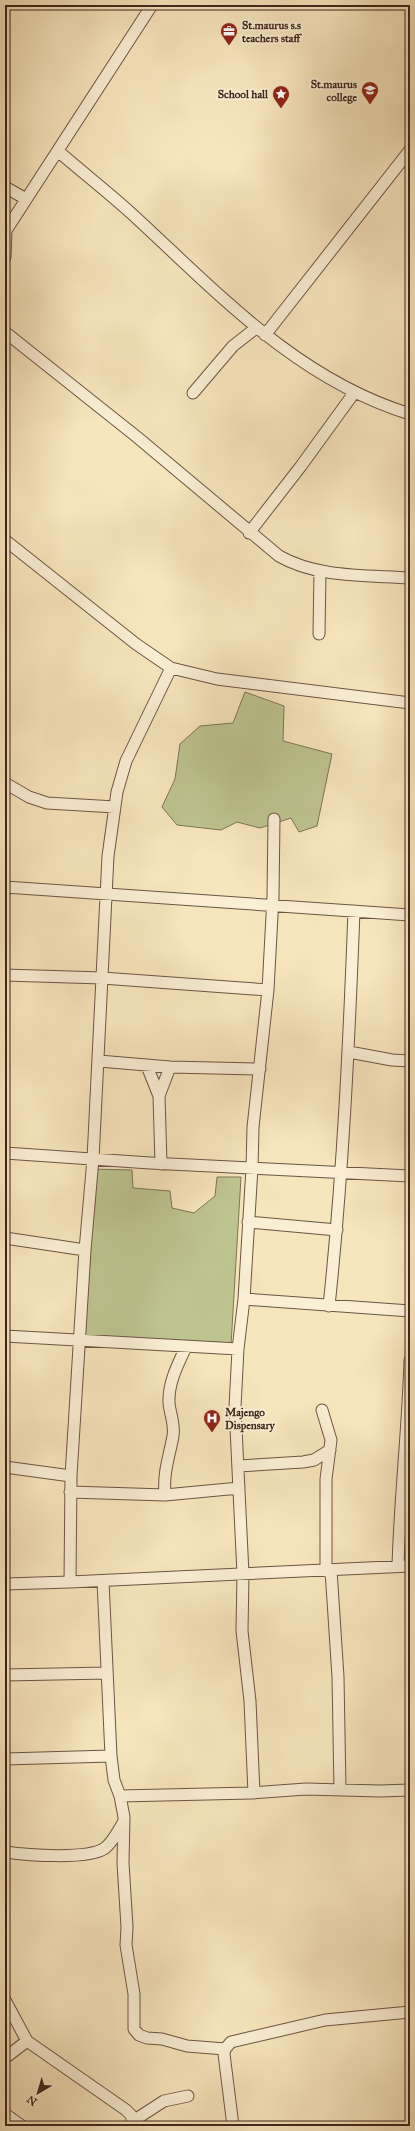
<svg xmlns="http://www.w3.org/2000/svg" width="415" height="2131" font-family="'IM FELL Great Primer',serif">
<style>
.green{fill:#bec490;stroke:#7e7455}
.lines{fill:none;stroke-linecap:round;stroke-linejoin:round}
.minor-casing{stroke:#6c5543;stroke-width:13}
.minor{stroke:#faeed4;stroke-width:11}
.labels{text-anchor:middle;stroke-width:4;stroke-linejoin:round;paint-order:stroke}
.poi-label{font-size:11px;font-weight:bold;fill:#3e251a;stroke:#faeed4;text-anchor:start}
</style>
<rect width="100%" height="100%" fill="#f7e5bd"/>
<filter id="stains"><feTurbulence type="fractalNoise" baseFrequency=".005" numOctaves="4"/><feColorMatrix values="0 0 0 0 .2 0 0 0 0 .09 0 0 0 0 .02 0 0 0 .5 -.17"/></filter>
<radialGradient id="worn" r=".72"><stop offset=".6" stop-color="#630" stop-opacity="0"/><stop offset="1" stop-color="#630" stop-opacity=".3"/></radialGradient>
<path class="green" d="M245 692 284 706 283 741 332 754 317 826 299 832 291 818 260 828 237 822 221 830 177 825 162 807 175 779 180 744 200 726 233 723Z
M91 1169 132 1170 133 1188 170 1191 172 1208 194 1213 215 1196 217 1177H241L231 1345 80 1336Z"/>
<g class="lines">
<g class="minor-casing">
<path id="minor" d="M58 151C82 172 108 192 132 214 217 292 296 379 410 414
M5 187 26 199
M5 232 152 5
M5 257 6 230
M5 332 137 437 279 556C317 578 367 575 410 578
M265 335 410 150
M193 393 233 346 256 328
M249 533 301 466 354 393
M5 540 136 644 171 668 217 679 410 703
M319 634 320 571
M5 783 29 797 47 803 115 807
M5 887 410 915
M5 975 102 978 268 990
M349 1052 392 1060 410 1061
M99 1061 170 1067 260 1069
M147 1066 159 1096
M5 1153 150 1163 410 1176
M161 1164 159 1096 170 1067
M248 1222 337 1230
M5 1238 85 1250
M244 1299 410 1311
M329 1306C343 1174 349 1043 354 911
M5 1336 238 1349
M322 1410 331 1440 326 1479V1571
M238 1466 303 1462 314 1460 330 1450
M5 1467 71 1476
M70 1492 165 1495 239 1488
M165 1495C163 1472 169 1458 173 1436 175 1424 170 1414 169 1403 168 1383 178 1364 186 1347
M398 1566C400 1497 408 1429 410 1360
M331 1570 338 1677 340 1789
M103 1581 111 1756 114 1780 120 1796 124 1817 123 1863 127 1927 126 1945 134 1994V2029L139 2035 147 2038 162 2039 187 2046 225 2049
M70 1582 71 1476 85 1250 93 1159 108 856 117 792 126 761 171 668
M5 1584 70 1582 410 1566
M5 1675 107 1673
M5 1759 111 1756
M254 1793 250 1701 242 1631 243 1574 235 1407 238 1349 244 1299 252 1168 253 1127 268 990 273 897 274 819
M120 1796 251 1793 306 1789 380 1791 410 1790
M5 1852C26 1855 89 1860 105 1848 113 1842 118 1831 123 1823
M5 2000 27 2041 126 2110 131 2115 134 2126
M5 2058 27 2041
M5 2114 22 2126
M133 2121 164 2101 188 2096
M233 2126 224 2054 225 2049 231 2042 325 2020 410 2012"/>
</g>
<use href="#minor" class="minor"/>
</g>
<defs>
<g id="office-pin" transform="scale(0.9)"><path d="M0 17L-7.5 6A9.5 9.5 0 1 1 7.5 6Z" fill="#8f2418" stroke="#faeed4"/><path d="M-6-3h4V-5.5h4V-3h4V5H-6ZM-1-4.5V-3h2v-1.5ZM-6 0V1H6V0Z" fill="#fff"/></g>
<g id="university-pin" transform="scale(0.9)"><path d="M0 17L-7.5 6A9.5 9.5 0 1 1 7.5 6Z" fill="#8f2418" stroke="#faeed4"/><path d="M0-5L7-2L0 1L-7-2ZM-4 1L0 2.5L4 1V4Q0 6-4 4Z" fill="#fff"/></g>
<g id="sight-pin" transform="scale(0.9)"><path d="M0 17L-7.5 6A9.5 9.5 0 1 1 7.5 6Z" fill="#8f2418" stroke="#faeed4"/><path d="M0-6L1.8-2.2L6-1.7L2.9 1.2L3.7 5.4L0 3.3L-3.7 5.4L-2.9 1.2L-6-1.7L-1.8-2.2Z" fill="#fff"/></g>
<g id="hospital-pin" transform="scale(0.9)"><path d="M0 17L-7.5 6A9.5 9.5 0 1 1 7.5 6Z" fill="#8f2418" stroke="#faeed4"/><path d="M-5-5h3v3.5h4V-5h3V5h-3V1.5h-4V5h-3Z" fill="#fff"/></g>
</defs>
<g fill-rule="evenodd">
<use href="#office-pin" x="229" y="31"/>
<use href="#university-pin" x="370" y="90"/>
<use href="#sight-pin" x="281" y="94"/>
<use href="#hospital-pin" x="212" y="1418"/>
</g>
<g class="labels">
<g class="poi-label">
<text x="242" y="29">St.maurus s.s<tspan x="242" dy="13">teachers staff</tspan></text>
<text x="357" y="88" text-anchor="end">St.maurus<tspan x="357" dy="13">college</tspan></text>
<text x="268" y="98" text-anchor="end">School hall</text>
<text x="225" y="1416">Majengo<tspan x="225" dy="13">Dispensary</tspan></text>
</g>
</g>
<rect width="415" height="2131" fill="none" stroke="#f7e5bd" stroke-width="20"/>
<rect x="6" y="6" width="403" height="2119" fill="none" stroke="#3e251a" stroke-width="2"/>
<rect x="10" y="10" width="395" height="2111" fill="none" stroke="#3e251a"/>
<g transform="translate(38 2093) rotate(218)" stroke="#faeed4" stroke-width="3" paint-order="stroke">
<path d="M0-3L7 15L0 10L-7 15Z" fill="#3e251a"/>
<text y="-6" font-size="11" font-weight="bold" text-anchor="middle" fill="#3e251a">N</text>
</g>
<rect width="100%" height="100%" filter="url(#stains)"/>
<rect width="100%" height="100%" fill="url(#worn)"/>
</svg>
